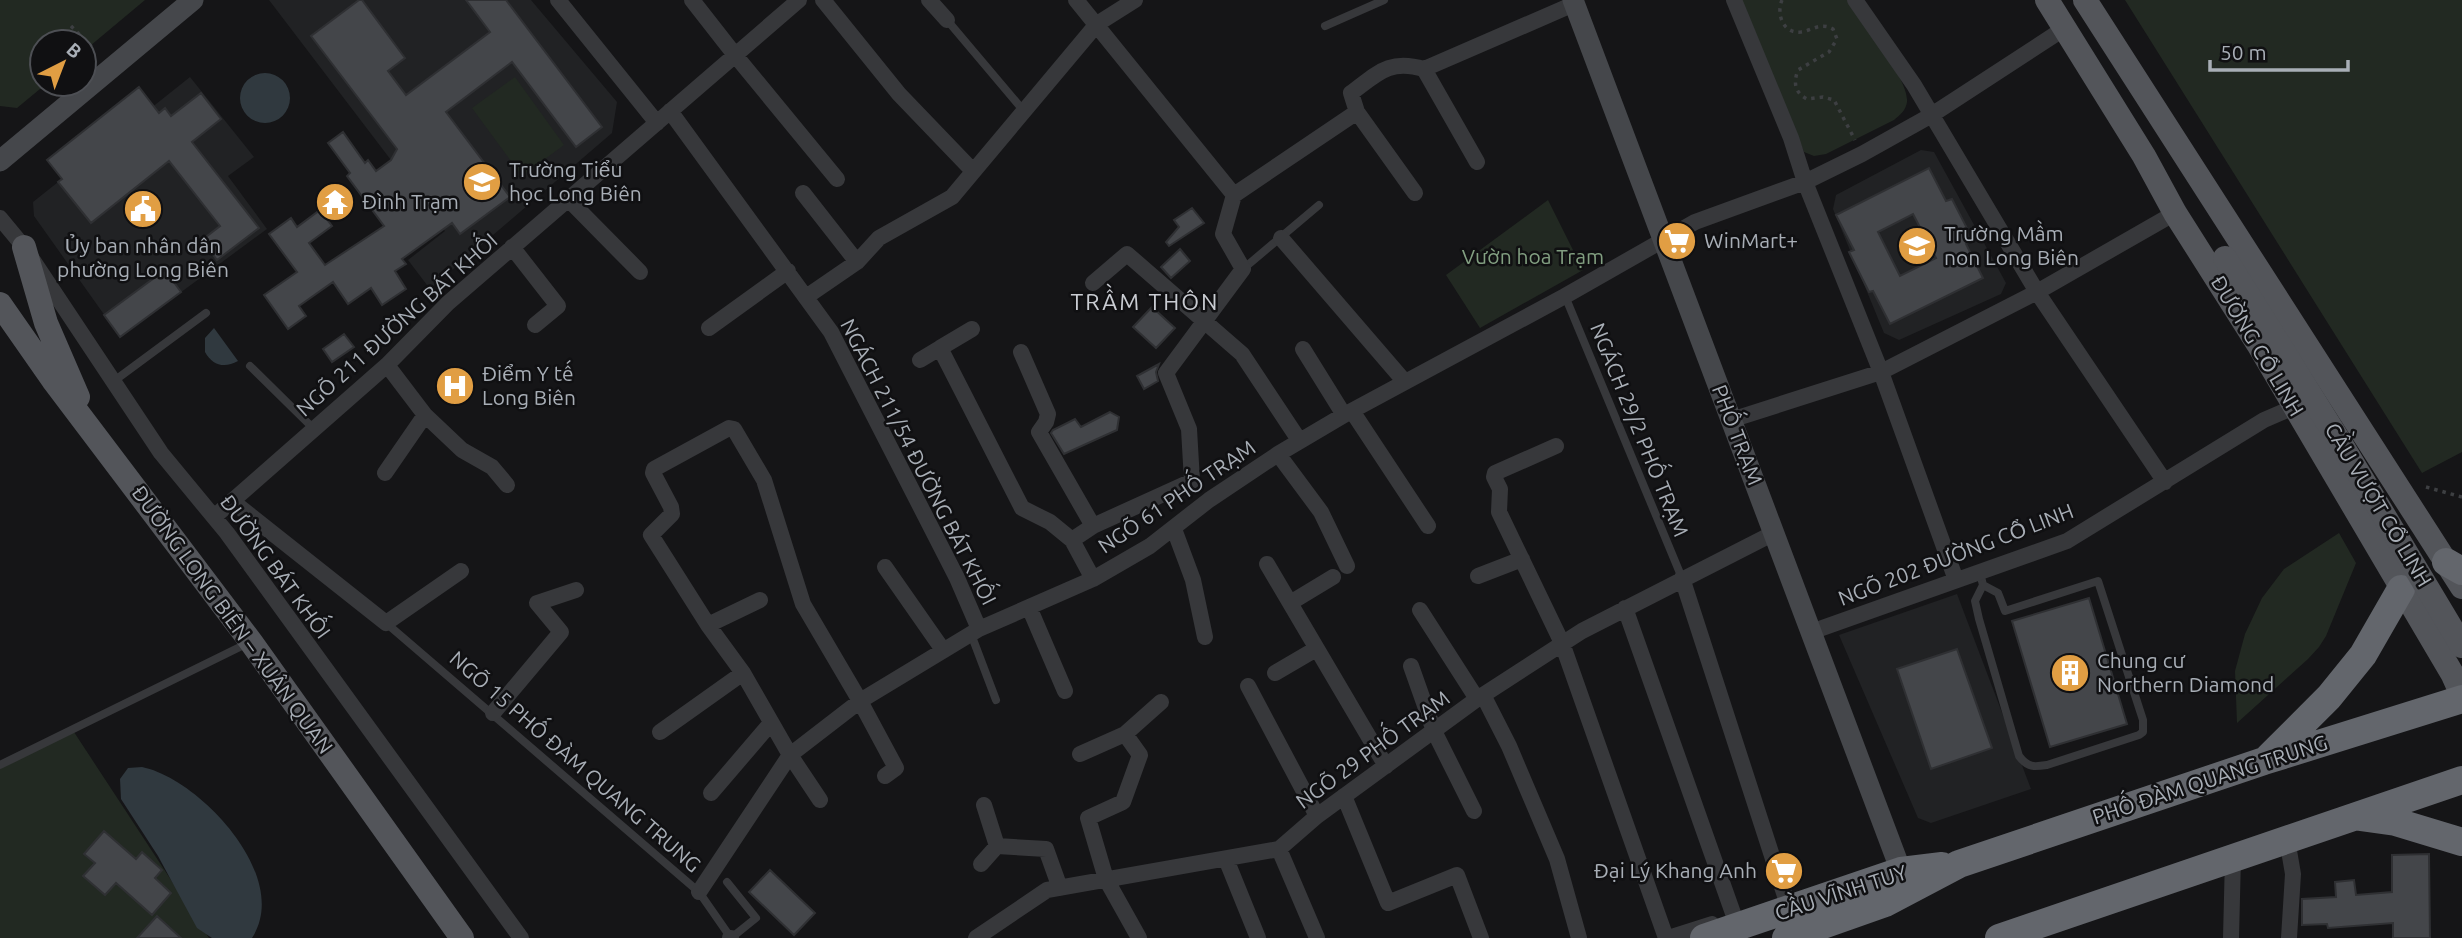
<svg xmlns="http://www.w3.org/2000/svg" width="2462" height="938" font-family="Ubuntu,sans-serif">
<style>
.built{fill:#212224}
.green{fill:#222922}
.water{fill:#30393f}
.building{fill:#44464a;stroke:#2f3033;stroke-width:2;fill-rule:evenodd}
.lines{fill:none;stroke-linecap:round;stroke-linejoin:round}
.path{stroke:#3d3f42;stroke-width:3.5;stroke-dasharray:3.5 5;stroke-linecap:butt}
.lane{stroke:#37383b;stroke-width:8}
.street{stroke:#37383b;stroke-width:16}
.secondary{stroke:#45474b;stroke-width:21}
.primary{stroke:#53555a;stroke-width:24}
.highway{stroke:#63666c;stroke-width:28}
.primary-bridge{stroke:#53555a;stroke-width:24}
.labels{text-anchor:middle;stroke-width:5;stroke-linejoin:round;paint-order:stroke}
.poi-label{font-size:21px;fill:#a8aeb6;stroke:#101012;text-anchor:start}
.park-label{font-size:21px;fill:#829f81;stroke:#101012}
.street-label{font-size:21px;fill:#a8aeb6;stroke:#101012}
.neighbourhood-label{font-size:23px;letter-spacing:2px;fill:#c9ccd2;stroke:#101012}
</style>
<rect width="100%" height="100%" fill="#151517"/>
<path class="built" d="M269 0H531L617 102 612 133 430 289 408 260 445 231Z
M190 77 254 157 228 176 267 229 120 337 34 216 33 202Z
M1921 150 1934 152 2006 283 2001 294 1899 340 1884 333 1833 209 1836 195Z
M1957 594 2031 789 1931 823 1918 818 1839 635Z"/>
<path class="green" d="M0 0H145L84 51V42H42V84H46L17 108 0 106Z
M1741 0H1847C1861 21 1910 80 1907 102 1906 110 1900 115 1894 120L1826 154 1814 156 1804 152Z
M2125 0H2462V452L2422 473Z
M515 77 564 145 522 176 472 108Z
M1548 200 1583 270 1480 328 1446 275Z
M2339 533 2356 563 2326 636 2319 647 2308 659 2237 723 2235 671 2245 634 2262 598 2284 569Z
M72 729 209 938H0V764Z"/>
<path class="water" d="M240 98a25 25 0 1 1 50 0a25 25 0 1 1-50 0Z
M214 328 238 361C224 369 212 365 205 352V338Z
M142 767C200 779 292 877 252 938H212L197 928 158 856 121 799 120 779 128 768Z"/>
<path class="building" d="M359 0H362L405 58 388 71 406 95 490 32 466 0H506L602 127 576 147 512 62 446 112 510 197 460 234 452 223 402 259 406 264 395 271 406 289 382 305 371 288 348 304 333 282 299 306 306 316 288 329 264 295 297 272 269 234 291 218 297 227 320 210 332 226 309 243 325 265 384 226 347 176 350 173 328 143 343 132 365 163 368 160 376 171 391 160 397 149 311 36Z
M139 87 159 113 165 108 171 116 201 93 221 119 192 142 259 228 217 260 202 240 220 226 169 161 91 223 58 182 62 179 47 160Z
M1929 168 1946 201 1952 199 1973 240 1966 244 1983 278 1890 324 1873 291 1869 292 1849 252 1854 250 1836 215ZM1913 214 1936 258 1900 276 1878 232Z
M1192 208 1204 223 1169 246 1166 242 1179 227 1174 220Z
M1180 249 1190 261 1171 278 1161 267Z
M165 270 181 292 120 337 104 315Z
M1152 307 1175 328 1156 348 1133 327Z
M344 334 354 347 332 362 323 349Z
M1159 364 1156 372 1158 381 1144 389 1137 376Z
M1110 412 1119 417 1117 430 1064 454 1051 433 1053 430 1075 419 1081 427Z
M2089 598 2127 724 2050 747 2012 621Z
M1957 649 1992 748 1931 769 1897 669Z
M104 831 136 859 142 852 162 870 155 878 171 893 152 915 116 883 105 895 83 876 95 863 84 854Z
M2429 854 2430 938H2393V923L2328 928 2327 924 2302 925V899L2336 897 2335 882 2354 880 2356 895 2392 892V855Z
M770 870 815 913 794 935 749 892Z
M157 916 181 938H137Z"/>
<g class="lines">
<path class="path" d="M1782 0C1776 14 1783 34 1801 32 1813 30 1821 22 1833 29L1837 39 1829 52 1798 70C1793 83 1795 93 1807 99L1823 97 1834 100 1855 140
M71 26 95 50
M2426 487 2462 497"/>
<path class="lane" d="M947 20 1023 110
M1325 26 1384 0
M1243 269 1319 205
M1565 296 1682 578
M250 366 314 429
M114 381 206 313
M1980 573 1983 585 1975 601 1979 619 2019 756C2028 768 2034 767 2047 765L2139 735 2143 732V720L2098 581 2005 611 1998 593 1983 585
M386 623 699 892 731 938
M971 634 996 700
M0 765 248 643
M727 882 756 918 731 938"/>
<path class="street" d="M558 0 657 123
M692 0 735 55 837 179
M823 0 899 94 972 170
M929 0 947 20
M1076 0 1234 195
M1734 0 1791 138 1805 182 1881 372 1956 580
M1855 0 1914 85 2037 292 2165 482
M1424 69 1477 162
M670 111 831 332 957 578 979 629
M1357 112 1415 193
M803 193 857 262
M568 199 640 272
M0 218 24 247 161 453 227 533 521 938
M1281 238 1405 382
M512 247 558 306 535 325
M1093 283 1127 254 1242 354 1299 440
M806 297 857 262 879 238 952 197 1097 24 1135 0
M709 328 788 271
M972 329 940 348 1022 508 1050 522 1072 540 1093 579
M1303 349 1344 415
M1021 352 1048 414 1046 422 1039 432 1093 526
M920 360 940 348
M387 365 425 415 462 450 492 467 507 485
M1352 411 1428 526
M1731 420 1881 372 2037 292 2175 213
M1556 446 1495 473 1494 477 1500 489 1499 512 1562 643 1666 938
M1278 454 1321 512 1347 566
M385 473 425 415
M232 501 386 623 461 571
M214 517 387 365 448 303 799 0
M1174 529 1193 580 1205 637
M1072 540 1093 526 1192 481 1189 429 1166 373 1243 269 1223 234 1234 195 1357 112 1351 93C1378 73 1389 59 1424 69L1574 4
M1267 564 1386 766
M885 567 943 650
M1478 576 1522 559
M1682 578 1786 899
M760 600 708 625 651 535 672 514 671 507 653 473 654 469 729 428 734 429 764 480 803 604 860 701 896 768 885 776
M1290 603 1333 577
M1029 607 1065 691
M1625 608 1734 916
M1420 610 1477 699
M708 625 743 673 790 755 820 800
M1811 632 2067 541 2264 420 2294 407
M1411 666 1434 731 1474 811
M1275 673 1316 649
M1248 686 1317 816
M1483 695 1509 746 1557 859 1579 938
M493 713 561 632 537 603 576 590
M660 732 743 673
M1125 734 1140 755 1123 802 1088 818 1106 879 1139 938
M1080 754 1125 734 1161 702
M711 793 771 723
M1344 796 1388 903 1457 875 1481 938
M984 805 997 846 1046 849 1060 888
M2287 839 2293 874 2289 938
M1279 849 1317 938
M1226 859 1258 938
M981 864 997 846
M699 892 790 755 860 701 979 629 1093 579 1150 546 1209 500 1278 454 1344 415 1565 296 1695 222 1805 182 1862 154 1930 116 2065 28
M730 938H731
M976 938 1047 890 1279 849 1317 816 1477 699 1582 631 1774 533
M1668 938 1712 924
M2231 938 2233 857"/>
<path class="secondary" d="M1573 0 1901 871
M0 161 193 0"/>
<path class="primary" d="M2047 0 2144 156 2175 213 2258 344 2453 675 2462 695
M2085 0 2462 587
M24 247 46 323 78 397
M0 304 53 380 251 642 462 938"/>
<path class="highway" d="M2446 562 2462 571
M2269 757 2329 697 2363 655 2401 589
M2360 817 2396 822 2462 842
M1704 938 1901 871 1942 866
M1786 938 1885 903 1959 864 2264 761 2462 699
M1999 938 2462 780"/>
<path class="primary-bridge" d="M2225 258 2340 442 2462 646"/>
</g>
<defs>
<g id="school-disc" transform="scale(2.0125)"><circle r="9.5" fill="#e19e43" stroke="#101012"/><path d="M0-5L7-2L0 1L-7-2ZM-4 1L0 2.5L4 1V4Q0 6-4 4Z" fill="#fff"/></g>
<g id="temple-disc" transform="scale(2.0125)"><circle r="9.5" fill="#e19e43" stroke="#101012"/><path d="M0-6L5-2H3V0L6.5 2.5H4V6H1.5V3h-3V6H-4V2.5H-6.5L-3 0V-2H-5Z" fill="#fff"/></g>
<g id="civic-disc" transform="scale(2.0125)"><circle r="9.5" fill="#e19e43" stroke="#101012"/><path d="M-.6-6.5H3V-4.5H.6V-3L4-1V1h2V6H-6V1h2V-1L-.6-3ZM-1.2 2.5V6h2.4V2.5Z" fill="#fff"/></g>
<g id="supermarket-disc" transform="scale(2.0125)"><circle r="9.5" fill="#e19e43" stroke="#101012"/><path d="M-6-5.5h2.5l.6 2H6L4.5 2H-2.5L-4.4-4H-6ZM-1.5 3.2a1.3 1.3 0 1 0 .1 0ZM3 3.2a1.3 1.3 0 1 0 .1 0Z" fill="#fff"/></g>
<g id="hospital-disc" transform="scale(2.0125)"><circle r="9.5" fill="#e19e43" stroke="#101012"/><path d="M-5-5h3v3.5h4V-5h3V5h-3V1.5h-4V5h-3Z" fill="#fff"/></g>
<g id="building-disc" transform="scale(2.0125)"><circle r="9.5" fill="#e19e43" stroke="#101012"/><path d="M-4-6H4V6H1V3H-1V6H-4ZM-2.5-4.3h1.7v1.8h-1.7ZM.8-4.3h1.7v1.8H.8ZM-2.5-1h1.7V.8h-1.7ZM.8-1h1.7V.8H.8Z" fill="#fff"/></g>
</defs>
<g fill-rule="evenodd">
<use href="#school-disc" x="482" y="182"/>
<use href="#temple-disc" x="335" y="202"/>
<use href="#civic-disc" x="143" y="209"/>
<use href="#supermarket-disc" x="1677" y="241"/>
<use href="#school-disc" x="1917" y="246"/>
<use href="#hospital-disc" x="455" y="386"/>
<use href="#building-disc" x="2070" y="673"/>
<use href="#supermarket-disc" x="1784" y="871"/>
</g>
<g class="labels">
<g class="poi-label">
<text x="509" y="177">Trường Tiểu<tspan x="509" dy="24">học Long Biên</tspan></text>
<text x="362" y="209">Đình Trạm</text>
<text x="1944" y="241">Trường Mầm<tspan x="1944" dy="24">non Long Biên</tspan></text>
<text x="1704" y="248">WinMart+</text>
<text x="143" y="253" text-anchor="middle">Ủy ban nhân dân<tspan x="143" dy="24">phường Long Biên</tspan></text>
<text x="482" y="381">Điểm Y tế<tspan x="482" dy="24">Long Biên</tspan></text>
<text x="2097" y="668">Chung cư<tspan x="2097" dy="24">Northern Diamond</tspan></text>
<text x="1757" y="878" text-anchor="end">Đại Lý Khang Anh</text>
</g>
<g class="park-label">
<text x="1533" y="264">Vườn hoa Trạm</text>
</g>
<g class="street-label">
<text transform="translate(397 325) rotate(-42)" y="7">NGÕ 211 ĐƯỜNG BÁT KHỐI</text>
<text transform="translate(2257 346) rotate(59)" y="7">ĐƯỜNG CỔ LINH</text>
<text transform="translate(1639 430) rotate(68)" y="7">NGÁCH 29/2 PHỐ TRẠM</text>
<text transform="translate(1737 435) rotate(69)" y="7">PHỐ TRẠM</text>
<text transform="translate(918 462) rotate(63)" y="7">NGÁCH 211/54 ĐƯỜNG BÁT KHỐI</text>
<text transform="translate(1177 497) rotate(-34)" y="7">NGÕ 61 PHỐ TRẠM</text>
<text transform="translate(2378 505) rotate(59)" y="7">CẦU VƯỢT CỔ LINH</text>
<text transform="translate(1956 555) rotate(-21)" y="7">NGÕ 202 ĐƯỜNG CỔ LINH</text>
<text transform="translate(275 567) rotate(54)" y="7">ĐƯỜNG BÁT KHỐI</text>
<text transform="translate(232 620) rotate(54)" y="7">ĐƯỜNG LONG BIÊN – XUÂN QUAN</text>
<text transform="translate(1373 750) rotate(-36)" y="7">NGÕ 29 PHỐ TRẠM</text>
<text transform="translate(575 762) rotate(41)" y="7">NGÕ 15 PHỐ ĐÀM QUANG TRUNG</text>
<text transform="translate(2210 780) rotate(-18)" y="7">PHỐ ĐÀM QUANG TRUNG</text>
<text transform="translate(1841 893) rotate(-18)" y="7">CẦU VĨNH TUY</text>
</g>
<g class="neighbourhood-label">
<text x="1145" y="310">TRẦM THÔN</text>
</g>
</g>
<g transform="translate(63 63) rotate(42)"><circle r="33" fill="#101012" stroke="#4d4f54" stroke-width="2"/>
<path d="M0-5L12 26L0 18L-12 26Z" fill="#e19e43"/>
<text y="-10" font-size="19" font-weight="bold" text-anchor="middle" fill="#a8aeb6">B</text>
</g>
<path d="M2210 60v10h138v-10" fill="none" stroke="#a8aeb6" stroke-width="3.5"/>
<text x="2220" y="60" font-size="21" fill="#a8aeb6" stroke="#101012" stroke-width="5" paint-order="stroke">50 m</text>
</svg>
